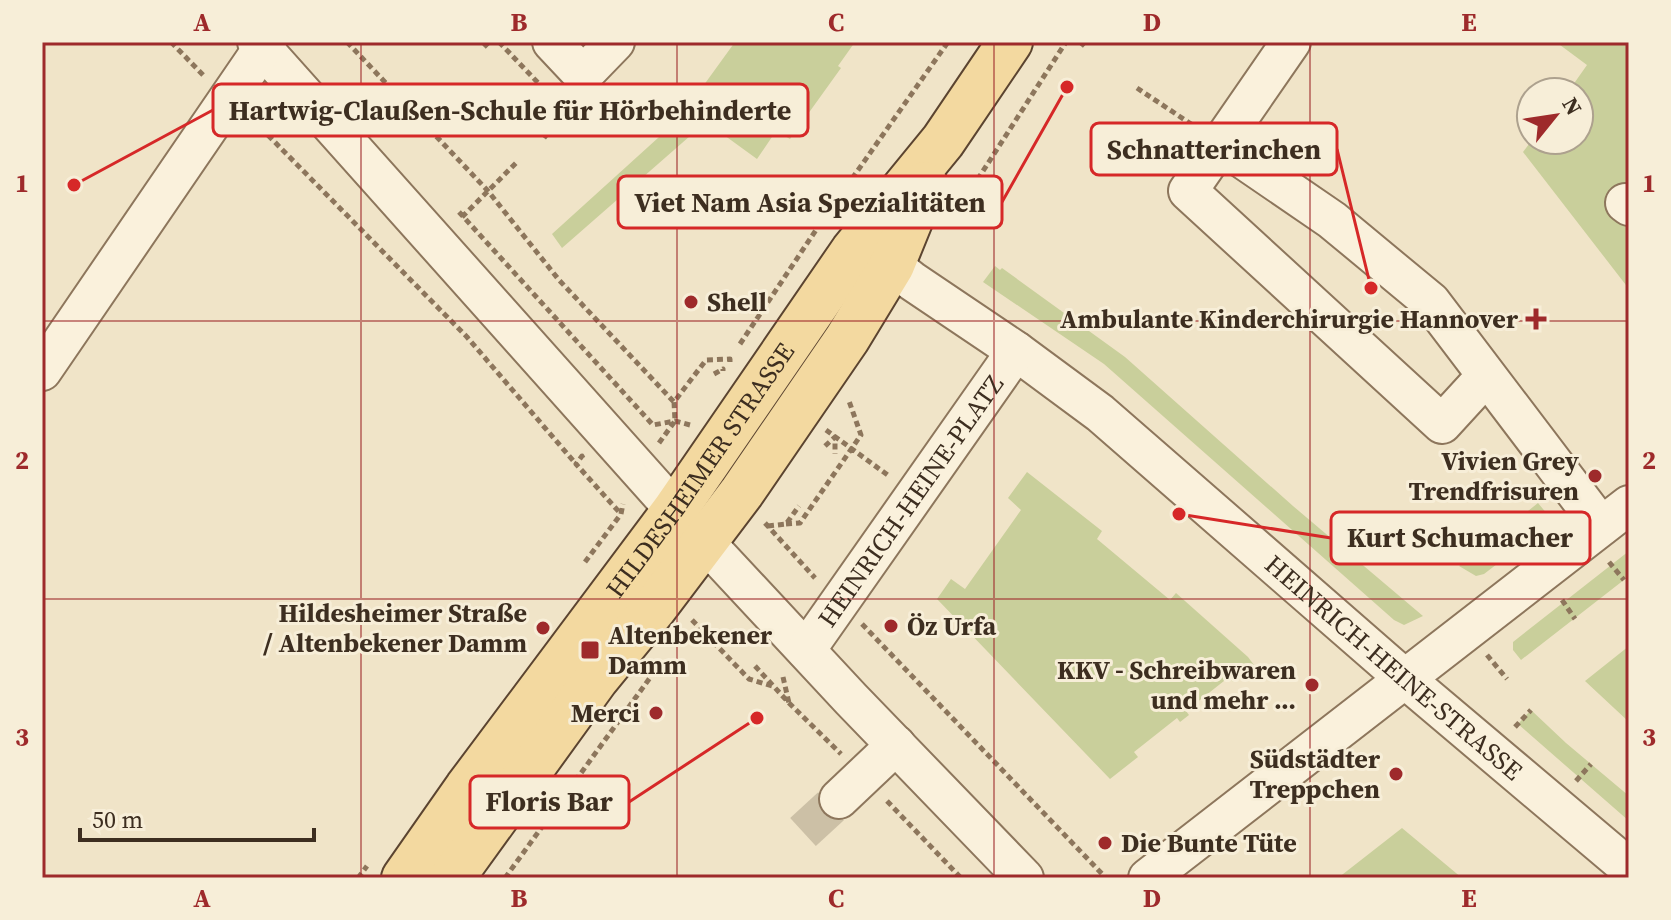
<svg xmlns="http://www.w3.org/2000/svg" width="1671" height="920" font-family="'Source Serif 4',serif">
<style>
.green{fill:#c9cf9b}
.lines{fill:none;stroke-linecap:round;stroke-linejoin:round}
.minor-tunnel{stroke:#ccc0a6;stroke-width:38;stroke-dasharray:38 19;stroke-linecap:butt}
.minor-casing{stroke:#8d765c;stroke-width:42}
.major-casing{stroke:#5b4430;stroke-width:48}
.path{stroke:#8d765c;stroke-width:5;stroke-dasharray:6 4;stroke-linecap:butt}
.minor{stroke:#faf1dc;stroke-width:38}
.major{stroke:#f3d9a0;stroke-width:44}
.grid{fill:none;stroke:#9e2a2b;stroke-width:2;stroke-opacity:0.55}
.poi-dot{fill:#9e2a2b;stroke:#f7eed8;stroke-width:3}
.labels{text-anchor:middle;stroke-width:6;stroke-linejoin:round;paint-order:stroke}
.poi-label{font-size:26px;font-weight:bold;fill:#3d2e20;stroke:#f7eed8;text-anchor:end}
.street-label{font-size:26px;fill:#3d2e20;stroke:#f7eed8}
.leader{fill:none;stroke:#d62828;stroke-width:3}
.callout-dot{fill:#d62828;stroke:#f7eed8;stroke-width:3}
.callout{fill:#f7eed8;stroke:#d62828;stroke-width:3}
.callout-label{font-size:28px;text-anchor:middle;font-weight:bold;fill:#3d2e20}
.neatline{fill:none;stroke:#9e2a2b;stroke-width:3}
.grid-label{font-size:26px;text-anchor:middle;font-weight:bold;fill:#9e2a2b}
</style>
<rect width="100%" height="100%" fill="#f0e4c8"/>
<path class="green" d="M735 42H855L838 66 841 68 790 139 776 131 757 159 706 122 562 248 552 234 680 118Z
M1556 42H1629V289L1523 152 1532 140H1579V92H1568L1587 65Z
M995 266 1000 270 1002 268 1125 357 1293 506 1423 616 1404 625 1394 620 1104 364 983 282Z
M1027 472 1102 531 1097 539 1170 600 1176 593 1248 657 1254 665 1233 682 1229 677 1186 711 1189 715 1180 722 1177 718 1134 752 1138 757 1110 779 937 599 951 579 965 589 1021 510 1008 498Z
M1538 503 1553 521 1484 574 1476 576 1459 566Z
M1629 551V576L1521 660 1513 650V642Z
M1629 646V722L1585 681Z
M1531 710 1566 743 1629 796V821L1518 724Z
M1402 828 1462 878H1338Z"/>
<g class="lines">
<path class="minor-tunnel" d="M803 832 839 799"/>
<g class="minor-casing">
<g id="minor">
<path d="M257 42 675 510 851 699 1024 878"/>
<path d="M552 42 583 75 615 42"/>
<path d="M1291 42 1188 191 1442 424 1486 376"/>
<path d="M1221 144 1332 220 1431 302 1601 526"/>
<path d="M1625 203 1629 206"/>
<path id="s1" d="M892 265 912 281 1016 351 1100 413 1404 678 1629 868"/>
<path d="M42 371 267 42"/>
<path id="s2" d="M806 650 1016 351"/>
<path d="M839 799 896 745"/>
<path d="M1148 878 1629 505"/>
</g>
</g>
<g class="major-casing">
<g id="major">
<path id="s3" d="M404 878 467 788 675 510 853 251 943 141 1010 42"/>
<path d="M452 878 596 679 655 607 742 492 847 339 892 265 925 184"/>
</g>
</g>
<path class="path" d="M171 42 205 77
M347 42 488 191 559 280 674 402
M499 42 566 112
M1080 42 1087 48
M484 47 489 42
M1137 88 1194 126
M537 105 547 94
M254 121 467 337 576 464
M544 138 566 110
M459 212 653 425 675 421 690 425
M956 213 1066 42
M462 217 518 161
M740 344 816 230 948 42
M714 374 723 369V371
M826 430 889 476
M659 443 675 421 674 402 706 360 730 359V362
M825 446 835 437V454
M583 458 582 456 576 464 620 513
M765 523 815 578
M786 524 800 523 861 435 849 401
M768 526 786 524 799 506
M1506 529 1519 547
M585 562 621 514 623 504
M1609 562 1624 580
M1562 600 1575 619
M692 620 749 679 772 686
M862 624 1106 878
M1487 655 1507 679
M755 666 789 703 841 754
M783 677 789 703
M1515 727 1531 710
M1576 781 1591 764
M887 801 961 878
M358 878 367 866
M505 878 652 675"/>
<use href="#minor" class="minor"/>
<use href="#major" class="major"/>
</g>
<path class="grid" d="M361 42V878M677 42V878M994 42V878M1310 42V878M42 321H1629M42 599H1629"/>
<g class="poi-dot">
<circle cx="691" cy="302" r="8"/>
<path d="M1532 307h8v8h8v8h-8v8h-8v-8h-8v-8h8z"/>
<circle cx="1595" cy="476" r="8"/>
<circle cx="891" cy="626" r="8"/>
<circle cx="543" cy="628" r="8"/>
<rect x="580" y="640" width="20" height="20" rx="4"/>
<circle cx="1312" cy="685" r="8"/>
<circle cx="656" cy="713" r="8"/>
<circle cx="1396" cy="774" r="8"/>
<circle cx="1105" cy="843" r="8"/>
</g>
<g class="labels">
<g class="poi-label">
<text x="707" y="311" text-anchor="start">Shell</text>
<text x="1518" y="328">Ambulante Kinderchirurgie Hannover</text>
<text x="1579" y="470">Vivien Grey<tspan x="1579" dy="30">Trendfrisuren</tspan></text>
<text x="527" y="622">Hildesheimer Straße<tspan x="527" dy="30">/ Altenbekener Damm</tspan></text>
<text x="907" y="635" text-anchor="start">Öz Urfa</text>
<text x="608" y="644" text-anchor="start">Altenbekener<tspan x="608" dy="30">Damm</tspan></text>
<text x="1296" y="679">KKV - Schreibwaren<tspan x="1296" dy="30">und mehr ...</tspan></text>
<text x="640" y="722">Merci</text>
<text x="1380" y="768">Südstädter<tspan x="1380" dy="30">Treppchen</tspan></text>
<text x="1121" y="852" text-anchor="start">Die Bunte Tüte</text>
</g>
<g class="street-label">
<text dy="9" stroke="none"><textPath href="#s3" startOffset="504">HILDESHEIMER STRASSE</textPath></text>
<text dy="9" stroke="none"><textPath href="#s2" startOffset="182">HEINRICH-HEINE-PLATZ</textPath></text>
<text dy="9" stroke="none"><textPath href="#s1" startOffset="644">HEINRICH-HEINE-STRASSE</textPath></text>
</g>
</g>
<path class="leader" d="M74 185L213 110M1371 288L1337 149M1067 87L1002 202M1179 514L1331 538M757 718L629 802"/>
<g class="callout-dot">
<circle cx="74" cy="185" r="8"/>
<circle cx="1371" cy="288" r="8"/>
<circle cx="1067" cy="87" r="8"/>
<circle cx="1179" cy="514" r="8"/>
<circle cx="757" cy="718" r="8"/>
</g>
<g class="callout">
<rect x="213" y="84" width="595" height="52" rx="8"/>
<rect x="1091" y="123" width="246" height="52" rx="8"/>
<rect x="618" y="176" width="384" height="52" rx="8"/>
<rect x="1331" y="512" width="259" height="52" rx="8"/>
<rect x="470" y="776" width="159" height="52" rx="8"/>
</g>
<g class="callout-label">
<text x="510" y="120">Hartwig-Claußen-Schule für Hörbehinderte</text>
<text x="1214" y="159">Schnatterinchen</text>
<text x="810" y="212">Viet Nam Asia Spezialitäten</text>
<text x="1460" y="547">Kurt Schumacher</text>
<text x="549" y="811">Floris Bar</text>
</g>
<rect width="1671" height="920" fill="none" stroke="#f7eed8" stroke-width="88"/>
<g transform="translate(1555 116) rotate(60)"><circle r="38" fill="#f7eed8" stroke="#ada18e" stroke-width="2"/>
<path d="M0-6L14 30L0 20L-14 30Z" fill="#9e2a2b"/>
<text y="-12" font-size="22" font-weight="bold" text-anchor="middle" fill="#3d2e20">N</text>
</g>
<path d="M80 828v12h234v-12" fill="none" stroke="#3d2e20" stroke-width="4"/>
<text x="92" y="828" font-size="24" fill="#3d2e20" stroke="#f7eed8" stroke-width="6" paint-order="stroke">50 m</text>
<rect x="44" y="44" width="1583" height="832" class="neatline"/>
<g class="grid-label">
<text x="202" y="31">A</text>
<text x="519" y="31">B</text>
<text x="836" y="31">C</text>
<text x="1152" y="31">D</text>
<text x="1469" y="31">E</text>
<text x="22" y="192">1</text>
<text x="1649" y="192">1</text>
<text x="22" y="469">2</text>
<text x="1649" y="469">2</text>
<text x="22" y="746">3</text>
<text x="1649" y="746">3</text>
<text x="202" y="907">A</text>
<text x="519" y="907">B</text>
<text x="836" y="907">C</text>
<text x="1152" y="907">D</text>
<text x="1469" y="907">E</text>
</g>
</svg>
